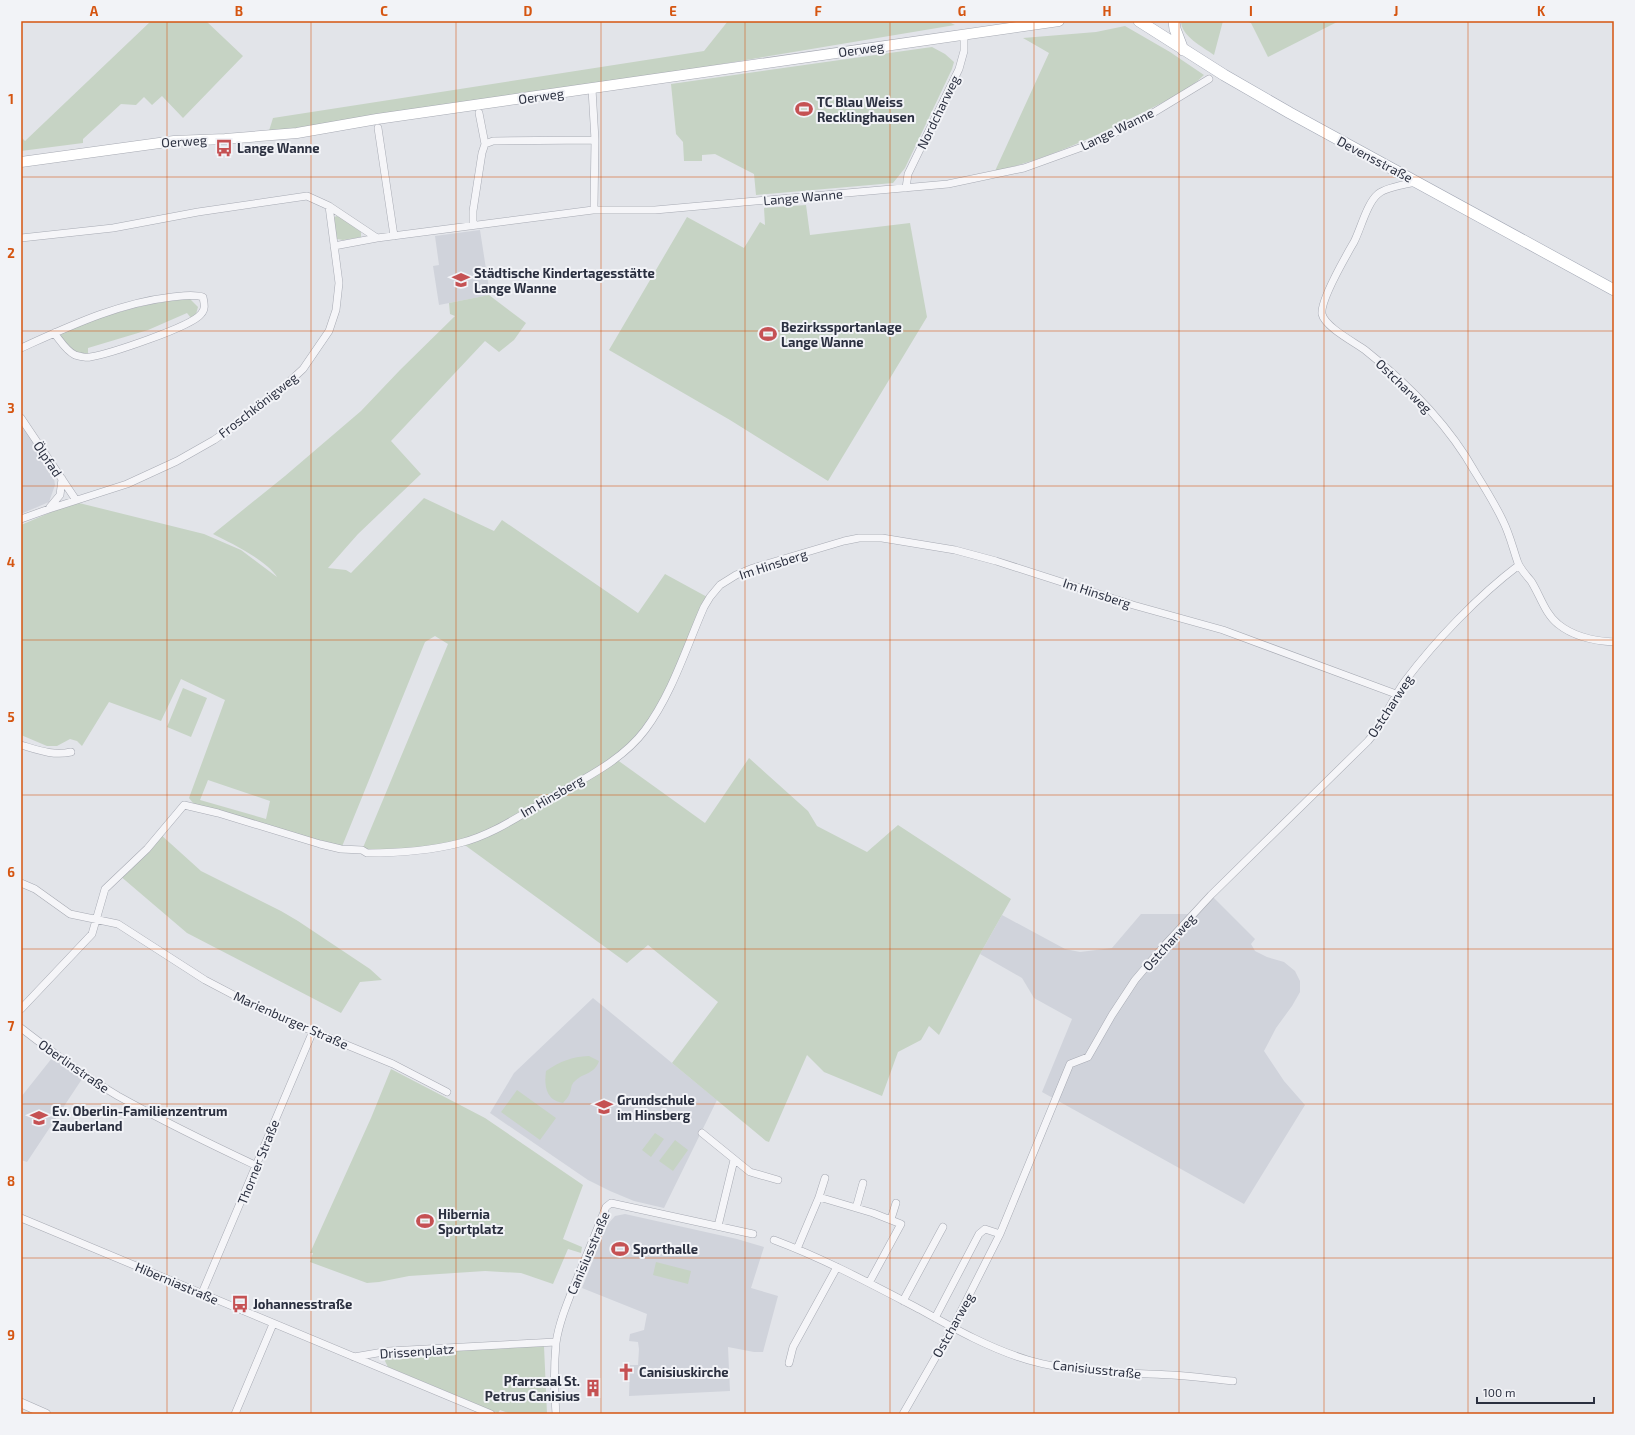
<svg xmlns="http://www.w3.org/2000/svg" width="1635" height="1435" font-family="'Exo 2',sans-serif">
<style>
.built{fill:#d0d3db}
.green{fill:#c6d3c4;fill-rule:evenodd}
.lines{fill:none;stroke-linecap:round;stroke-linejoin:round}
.minor-casing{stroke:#a7aab3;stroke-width:8}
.tertiary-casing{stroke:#a7aab3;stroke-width:10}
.secondary-casing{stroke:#a7aab3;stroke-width:11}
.primary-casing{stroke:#a2a7b4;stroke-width:12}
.minor{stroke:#f5f5f8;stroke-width:7}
.tertiary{stroke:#f5f5f8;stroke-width:9}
.secondary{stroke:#fff;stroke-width:10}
.primary{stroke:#fff;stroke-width:11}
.grid{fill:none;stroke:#d55511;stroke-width:1;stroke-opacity:0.55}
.labels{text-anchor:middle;stroke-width:4;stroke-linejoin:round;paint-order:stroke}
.street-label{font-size:13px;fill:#2b3040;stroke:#f2f3f7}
.poi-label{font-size:13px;font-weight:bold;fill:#2b3040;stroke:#f2f3f7;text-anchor:start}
.neatline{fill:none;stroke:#d55511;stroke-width:1.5}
.grid-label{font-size:13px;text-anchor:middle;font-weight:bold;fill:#d55511}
</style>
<rect width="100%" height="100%" fill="#e2e4e9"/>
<path class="built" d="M480 230 490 295 439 305 433 266 439 265 435 236Z
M21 422 53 472 55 485 49 502 21 514Z
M1211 895 1255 939 1251 944 1255 951 1267 957 1284 962 1295 971 1300 981V992L1292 1006 1276 1028 1264 1051 1284 1081 1305 1105 1244 1204 1042 1092 1072 1019 1034 998 1022 978 980 954 1002 915 1065 949 1080 952 1112 948 1141 914H1193Z
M593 998 717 1100 664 1208 634 1201 610 1191 588 1180 490 1113 514 1073Z
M52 1058 82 1079 27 1162 21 1160V1097Z
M625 1214 737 1239 764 1247 751 1288 778 1296 763 1352H754L728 1347 730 1391 629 1396 630 1365H638L639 1349 638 1342 629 1341 630 1334 644 1330 647 1314 582 1288 607 1225 615 1216Z"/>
<path class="green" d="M151 21H206L243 56 183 118 162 96 152 105 144 97 136 105 121 104 83 139V143L21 151V137L25 141Z
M728 21H947L955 25 591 86 268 134 273 118 704 51Z
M1181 21H1223L1214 55C1203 47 1181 36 1181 21Z
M1246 21H1339L1268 57 1251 23Z
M1125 26 1170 52 1204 75C1189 90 1167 100 1148 110 1099 135 1049 159 995 171L1049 53 1023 38 1096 32Z
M932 47 945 54 954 62 952 69 905 168 893 183 756 195 754 174 715 154 702 155V161H684L683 142 676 134 671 84Z
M806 205 810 235 910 223 927 317 828 481 730 420 609 350 687 217 744 248 760 222 765 225 764 208Z
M336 216 340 217 361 232V237L343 240 337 239 332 220Z
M489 295 526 323 514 340 499 352 485 341 391 441 421 474 358 534 328 568 346 570 351 573 424 498 494 531 502 520 638 613 665 574 709 598 648 726 616 759 705 823 749 758 808 811 817 826 867 852 898 825 1011 899 980 954 939 1035 929 1026 921 1040 898 1052 882 1096 824 1072 807 1055 769 1142 766 1141 672 1063 718 1002 648 945 627 963 462 843 419 851 362 850 448 644 435 636 425 642 341 849 197 808 189 798 225 700 181 679 161 721 109 702 82 746 77 741 70 739 57 746H47L21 735V525L75 502 204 534 241 550 277 577C266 560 231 543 213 534L285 476 361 411 400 370 455 316 450 314 449 303ZM208 780 270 801 266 819 200 800Z
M190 299 198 307 196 314 191 318 187 313 148 330 88 348V354C72 354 69 347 61 336L62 331C105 316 144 302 190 299Z
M183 688 207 698 191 737 167 727Z
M160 834 201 871 281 911 298 921 370 969 382 980 360 982 341 1013 187 933 119 875Z
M589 1056 599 1061C594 1075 584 1072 575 1081 570 1085 572 1090 569 1095 568 1098 565 1100 563 1103 546 1100 544 1086 546 1071 561 1061 571 1057 589 1056Z
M391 1069 485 1118 583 1185 563 1239 582 1247 581 1253 568 1249 553 1284 521 1273 485 1271 409 1276 379 1282 367 1283 310 1262 313 1253H310L371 1118Z
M517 1090 556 1118 540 1140 501 1112Z
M655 1133 664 1139 651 1157 642 1150Z
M675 1140 688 1150 673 1171 659 1161Z
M656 1262 691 1271 688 1284 653 1275Z
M544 1346 547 1414H511L500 1410 498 1413 388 1367 385 1361 386 1358 392 1354Z"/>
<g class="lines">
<g class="minor-casing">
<path id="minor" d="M592 89 595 140 594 206
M378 128 394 236
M485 144 493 141 595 140
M1417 182C1407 184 1386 187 1378 194 1367 203 1361 228 1354 242 1346 256 1320 300 1322 314 1325 327 1354 342 1365 350 1408 384 1448 424 1475 472 1485 488 1495 504 1503 521 1510 535 1513 549 1518 563 1521 570 1527 576 1531 581 1540 595 1545 614 1558 624 1574 637 1594 641 1614 642
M906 188 908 174 959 69 964 51V34
M473 225V211L482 153 485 144 479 113
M21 238 113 228 198 212 307 196 329 206 377 238 593 210H655L948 184 1024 168 1096 142 1143 119 1209 79
M334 246 377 238
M21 348C70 326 118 303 172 297 182 296 193 294 203 297 204 303 206 309 201 314 191 327 109 354 90 357 86 358 79 356 75 355 66 351 60 340 54 333
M21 418 76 500
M50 507 60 495 62 479
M21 519 49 509 127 484 177 461 214 440 246 418 276 394 303 369 329 331 336 310 339 283 329 206
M21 745C38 750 53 756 71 752
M21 883 35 889 70 914 118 924 205 980 264 1011 393 1064 447 1092
M21 1009 92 934 105 889 147 849 184 805 218 813 320 844 341 849 362 850 367 853C399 853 429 851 460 843 492 835 519 816 547 800 581 780 621 762 645 730 672 694 686 648 704 607L710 597 720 585 736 575 753 568 844 541 859 538H882L955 550 996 561 1133 605 1223 630 1396 694
M21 1028C52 1052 84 1076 118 1096 163 1121 210 1144 257 1166
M702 1133 750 1172 778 1180
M819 1197 825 1178
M856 1208 863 1183
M21 1218 491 1414
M891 1219 896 1203
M718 1226 734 1160
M774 1240C825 1259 873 1285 921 1310 955 1329 991 1349 1028 1360 1076 1374 1124 1372 1172 1375 1192 1376 1212 1379 1233 1381
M797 1249 819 1197 873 1213 901 1224 869 1283
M202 1293 313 1031
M903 1301 943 1227
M935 1318 979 1234 985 1229 1000 1234
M354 1357 389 1351 556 1342
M789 1363 793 1347 837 1267
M235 1414 273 1324
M556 1414C554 1391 554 1366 556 1343 559 1322 568 1301 576 1281 586 1257 596 1232 606 1207L611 1203 753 1234
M903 1414 953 1327 1000 1234 1070 1064 1088 1057 1112 1015 1135 980 1163 947 1211 895 1368 741C1384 723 1391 700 1405 681 1436 640 1478 596 1519 565"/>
</g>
<g class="tertiary-casing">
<path id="tertiary" d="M21 1403 46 1414"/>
</g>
<g class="secondary-casing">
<path id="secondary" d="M21 162 174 141 225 139 297 133 377 119 1059 21"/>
</g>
<g class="primary-casing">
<path id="primary" d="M1139 21 1224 75 1290 113 1614 290
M1174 21 1175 29 1183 50"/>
</g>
<use href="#minor" class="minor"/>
<use href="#tertiary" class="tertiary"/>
<use href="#secondary" class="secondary"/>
<use href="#primary" class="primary"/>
</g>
<path class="grid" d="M167 21V1414M311 21V1414M456 21V1414M601 21V1414M745 21V1414M890 21V1414M1034 21V1414M1179 21V1414M1324 21V1414M1468 21V1414M21 177H1614M21 331H1614M21 486H1614M21 640H1614M21 795H1614M21 949H1614M21 1104H1614M21 1258H1614"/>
<defs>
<g id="stadium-bare" transform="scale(1.38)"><path d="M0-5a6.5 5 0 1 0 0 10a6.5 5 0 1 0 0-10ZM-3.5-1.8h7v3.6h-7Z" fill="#c55153" stroke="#f2f3f7" stroke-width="2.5" paint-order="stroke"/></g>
<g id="bus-bare" transform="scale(1.38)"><path d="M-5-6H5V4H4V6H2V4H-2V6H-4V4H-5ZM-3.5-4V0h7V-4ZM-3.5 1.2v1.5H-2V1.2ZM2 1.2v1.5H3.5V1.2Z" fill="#c55153" stroke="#f2f3f7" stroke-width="2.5" paint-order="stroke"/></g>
<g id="school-bare" transform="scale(1.38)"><path d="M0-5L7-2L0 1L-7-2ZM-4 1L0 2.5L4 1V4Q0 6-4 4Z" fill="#c55153" stroke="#f2f3f7" stroke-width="2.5" paint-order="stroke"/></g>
<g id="church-bare" transform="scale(1.38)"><path d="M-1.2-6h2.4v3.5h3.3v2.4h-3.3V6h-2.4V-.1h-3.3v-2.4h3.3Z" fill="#c55153" stroke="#f2f3f7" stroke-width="2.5" paint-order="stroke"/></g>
<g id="building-bare" transform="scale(1.38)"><path d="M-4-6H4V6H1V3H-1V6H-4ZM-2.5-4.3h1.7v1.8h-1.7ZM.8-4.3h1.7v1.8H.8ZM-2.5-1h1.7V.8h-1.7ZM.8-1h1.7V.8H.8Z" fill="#c55153" stroke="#f2f3f7" stroke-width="2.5" paint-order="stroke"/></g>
</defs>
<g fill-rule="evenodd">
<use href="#stadium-bare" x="804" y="109"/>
<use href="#bus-bare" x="224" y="148"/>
<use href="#school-bare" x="461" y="280"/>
<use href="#stadium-bare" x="768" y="334"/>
<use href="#school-bare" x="604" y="1107"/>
<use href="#school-bare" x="39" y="1118"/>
<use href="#stadium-bare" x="425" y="1221"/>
<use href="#stadium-bare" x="620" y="1249"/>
<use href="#bus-bare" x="240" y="1304"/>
<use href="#church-bare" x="626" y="1372"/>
<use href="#building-bare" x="593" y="1388"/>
</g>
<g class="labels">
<g class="street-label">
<text transform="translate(861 49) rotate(-8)" y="5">Oerweg</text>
<text transform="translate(541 96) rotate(-8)" y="5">Oerweg</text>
<text transform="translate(938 112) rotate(-64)" y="5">Nordcharweg</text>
<text transform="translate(1117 129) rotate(-26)" y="5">Lange Wanne</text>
<text transform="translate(184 141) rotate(-4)" y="5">Oerweg</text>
<text transform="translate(1375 159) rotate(28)" y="5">Devensstraße</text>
<text transform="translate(803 197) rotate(-5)" y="5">Lange Wanne</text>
<text transform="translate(1404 386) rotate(44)" y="5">Ostcharweg</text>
<text transform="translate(258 405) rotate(-38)" y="5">Froschkönigweg</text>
<text transform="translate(48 459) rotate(56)" y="5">Ölpfad</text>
<text transform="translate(773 564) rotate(-18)" y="5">Im Hinsberg</text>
<text transform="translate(1097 593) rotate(18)" y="5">Im Hinsberg</text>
<text transform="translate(1390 706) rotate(-57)" y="5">Ostcharweg</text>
<text transform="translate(552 796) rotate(-30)" y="5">Im Hinsberg</text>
<text transform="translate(1169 942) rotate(-48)" y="5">Ostcharweg</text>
<text transform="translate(291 1020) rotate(24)" y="5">Marienburger Straße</text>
<text transform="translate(74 1066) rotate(35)" y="5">Oberlinstraße</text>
<text transform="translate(258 1162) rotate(-68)" y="5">Thorner Straße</text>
<text transform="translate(588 1253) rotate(-67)" y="5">Canisiusstraße</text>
<text transform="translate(177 1283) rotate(23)" y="5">Hiberniastraße</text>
<text transform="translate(953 1325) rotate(-61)" y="5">Ostcharweg</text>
<text transform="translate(417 1351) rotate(-4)" y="5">Drissenplatz</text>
<text transform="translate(1097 1369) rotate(6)" y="5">Canisiusstraße</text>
</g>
<g class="poi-label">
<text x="817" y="107">TC Blau Weiss<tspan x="817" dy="15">Recklinghausen</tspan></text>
<text x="237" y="153">Lange Wanne</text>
<text x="474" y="278">Städtische Kindertagesstätte<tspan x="474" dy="15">Lange Wanne</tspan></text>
<text x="781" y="332">Bezirkssportanlage<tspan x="781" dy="15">Lange Wanne</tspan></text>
<text x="617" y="1105">Grundschule<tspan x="617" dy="15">im Hinsberg</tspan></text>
<text x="52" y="1116">Ev. Oberlin-Familienzentrum<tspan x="52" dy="15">Zauberland</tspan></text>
<text x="438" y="1219">Hibernia<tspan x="438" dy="15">Sportplatz</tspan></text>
<text x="633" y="1254">Sporthalle</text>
<text x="253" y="1309">Johannesstraße</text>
<text x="639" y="1377">Canisiuskirche</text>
<text x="580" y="1386" text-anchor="end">Pfarrsaal St.<tspan x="580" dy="15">Petrus Canisius</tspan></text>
</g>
</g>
<rect width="1635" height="1435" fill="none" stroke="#f2f3f7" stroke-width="44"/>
<path d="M1477 1397v6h117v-6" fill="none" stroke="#2b3040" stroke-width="2"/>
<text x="1483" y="1397" font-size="12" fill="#2b3040" stroke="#f2f3f7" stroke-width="3" paint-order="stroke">100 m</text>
<rect x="22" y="22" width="1591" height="1391" class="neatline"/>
<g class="grid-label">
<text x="94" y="16">A</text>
<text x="239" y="16">B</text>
<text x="384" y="16">C</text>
<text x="528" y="16">D</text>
<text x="673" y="16">E</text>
<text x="818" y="16">F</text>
<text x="962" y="16">G</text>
<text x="1107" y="16">H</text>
<text x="1251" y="16">I</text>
<text x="1396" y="16">J</text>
<text x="1541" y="16">K</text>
<text x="11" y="104">1</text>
<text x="11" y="258">2</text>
<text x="11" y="413">3</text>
<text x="11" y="567">4</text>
<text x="11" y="722">5</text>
<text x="11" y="877">6</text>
<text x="11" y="1031">7</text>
<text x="11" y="1186">8</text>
<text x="11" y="1340">9</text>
</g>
</svg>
